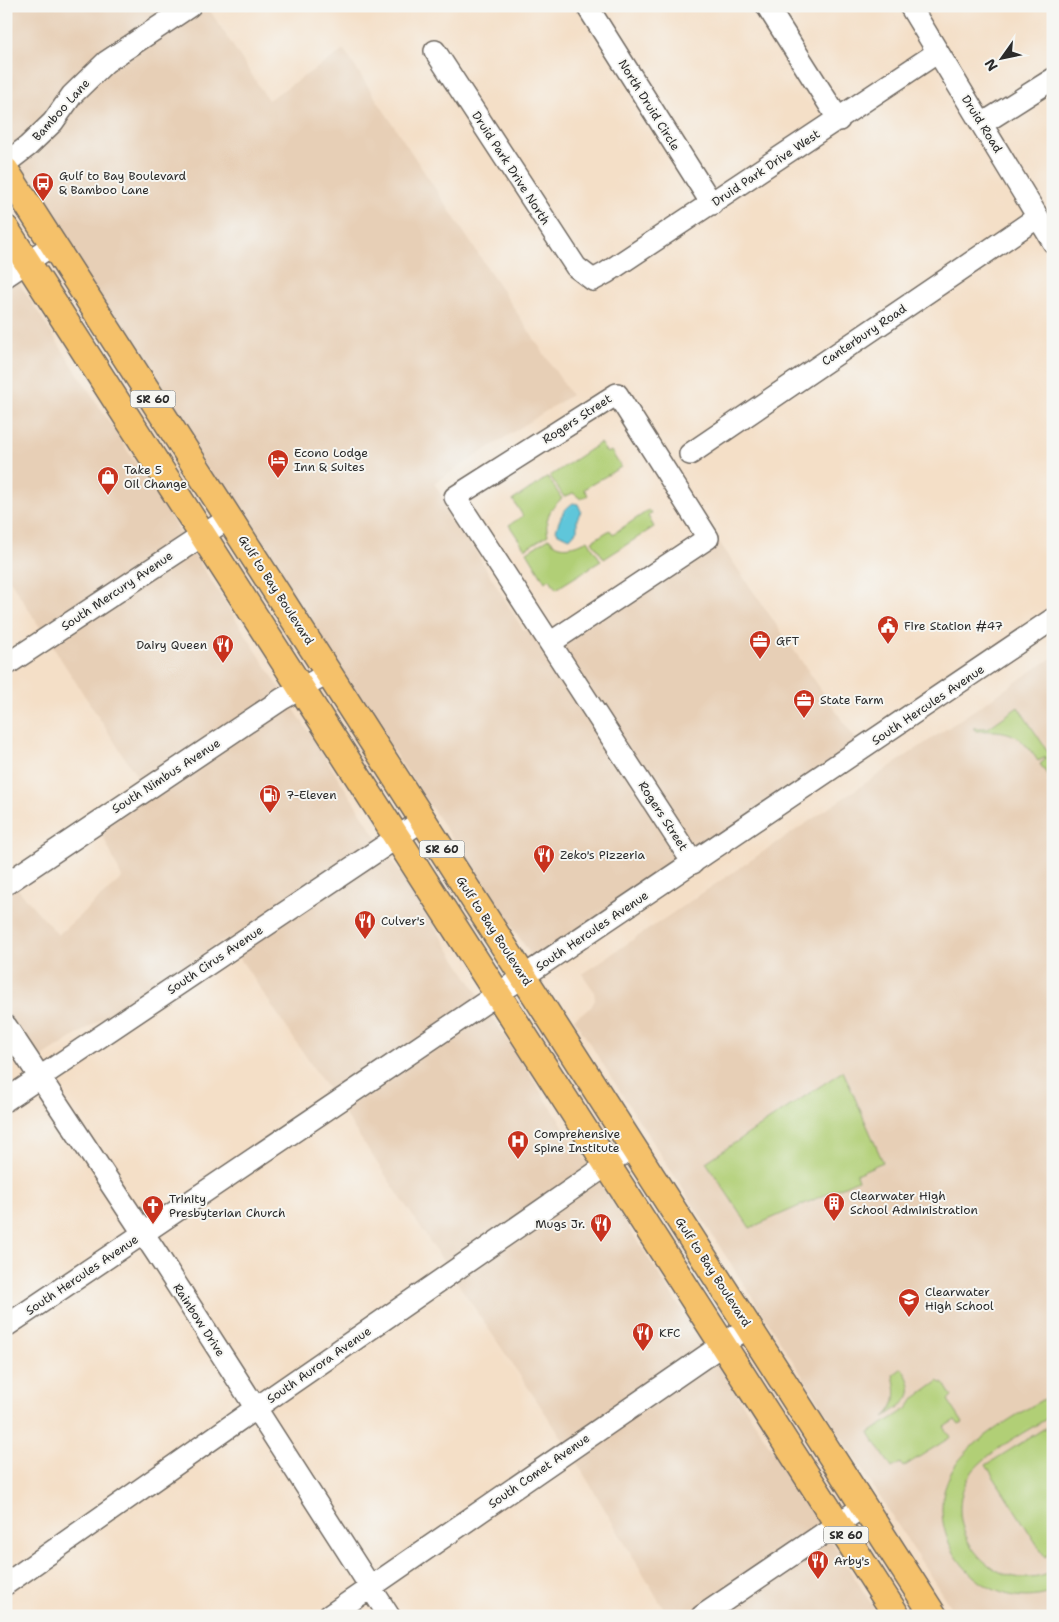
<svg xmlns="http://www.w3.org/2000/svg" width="1059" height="1622" font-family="'Shantell Sans',sans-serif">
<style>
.built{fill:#e7cfb6}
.green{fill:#b1cf76;stroke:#6e7d50}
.water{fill:#5ec6da;stroke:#447882}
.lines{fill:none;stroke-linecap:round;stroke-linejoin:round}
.minor-casing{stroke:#716a62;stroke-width:24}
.major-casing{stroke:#716a62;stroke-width:29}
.minor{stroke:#fff;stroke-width:21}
.major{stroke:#f5c16b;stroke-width:26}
.labels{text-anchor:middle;stroke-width:4;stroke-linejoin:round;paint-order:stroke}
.shield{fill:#f6f6f2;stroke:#686867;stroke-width:1}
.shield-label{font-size:11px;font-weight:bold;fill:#2b2b2b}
.street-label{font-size:12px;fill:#2b2b2b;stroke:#f6f6f2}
.poi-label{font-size:12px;fill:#2b2b2b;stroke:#f6f6f2;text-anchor:start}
</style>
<rect width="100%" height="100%" fill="#f6f6f2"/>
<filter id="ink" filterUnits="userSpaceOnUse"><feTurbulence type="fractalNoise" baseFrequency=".02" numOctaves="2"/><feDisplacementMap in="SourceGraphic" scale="10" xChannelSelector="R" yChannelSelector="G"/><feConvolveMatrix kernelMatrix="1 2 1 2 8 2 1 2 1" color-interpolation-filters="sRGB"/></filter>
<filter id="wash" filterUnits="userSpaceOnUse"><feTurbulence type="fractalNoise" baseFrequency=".0096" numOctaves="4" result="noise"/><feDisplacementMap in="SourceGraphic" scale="20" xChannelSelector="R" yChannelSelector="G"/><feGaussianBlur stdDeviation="1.12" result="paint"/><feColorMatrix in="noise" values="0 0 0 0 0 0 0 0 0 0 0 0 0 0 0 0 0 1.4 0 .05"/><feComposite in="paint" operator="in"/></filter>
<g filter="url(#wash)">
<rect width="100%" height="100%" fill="#f4dfc7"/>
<path class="built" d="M6 6H157L163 16 6 154Z
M205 6H207L268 100 344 50 571 395 434 483 524 631 530 628 683 862 535 961 299 612 13 167 78 99 110 68Z
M16 278 184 538 43 632 6 574V285Z
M715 536 858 743 696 853 561 644Z
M192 551 282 691 105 808 138 778 51 644Z
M1053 657V1616H956L574 1019 591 1007 595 1000 594 991 582 974Z
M290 703 379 841 229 942 227 938 38 1060 6 1011V892L15 886 58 935 122 878 100 829Z
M387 853 481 998 333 1097 237 954Z
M489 1011 590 1168 447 1267 341 1109Z
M598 1180 705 1346 566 1444 455 1279Z
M713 1358 821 1525 689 1616H668L573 1456Z
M829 1537 879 1616H742L733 1603Z"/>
<path class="green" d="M600 443 607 453 611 451 621 467 584 489 588 495 581 499 573 493 564 497 550 476Z
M548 477 562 499C550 507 544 520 548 535L525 549 509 525 523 516 513 500Z
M649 510 652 513 648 516 654 527 604 559 592 541 610 530 613 534Z
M549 538C559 552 575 546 588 540L601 561 556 589 550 579 545 582 527 552Z
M1018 707 1053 759V783L1040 764 1046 759V757L1038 761C1018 732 1010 730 976 731L973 728H988Z
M843 1071 883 1162 856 1174 858 1180 750 1228 706 1162Z
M902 1368C920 1396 907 1402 884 1417 898 1405 897 1392 893 1375Z
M939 1381 941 1383 943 1382 952 1397 948 1400 963 1423 959 1425 955 1420 944 1427 951 1437 903 1467 900 1463 892 1468 869 1433 908 1408 914 1399Z
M1053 1393V1415C1030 1429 987 1452 972 1472 934 1525 993 1600 1053 1572V1592C983 1618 916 1535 952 1471 969 1439 1022 1413 1053 1393Z
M1053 1423V1552L1045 1557 986 1465Z"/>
<path class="water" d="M573 503 578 504 581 511 577 519V530L570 538 558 533 556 530C560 519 562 510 573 503Z"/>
</g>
<g filter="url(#ink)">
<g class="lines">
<g class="minor-casing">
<path id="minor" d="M587 6 712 204
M767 6 839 120
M910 6 1053 242
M435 51 576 267 593 280 606 273 938 52
M982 124 1053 79
M6 163 28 146 53 122 72 95 106 62 190 6
M6 276 54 244
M690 454 1038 217
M550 643 708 538 617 394 455 497 693 863
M6 665 229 518
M6 884 282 699 329 673
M6 1026 157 1254 389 1616
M6 1100 423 820
M6 1326C355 1091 704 856 1053 619
M6 1584 256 1408 633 1147
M329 1616 748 1327
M702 1616 864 1506"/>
</g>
<g class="major-casing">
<path id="major" d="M6 171 934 1616
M6 229 897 1616"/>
</g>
<use href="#minor" class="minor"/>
<use href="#major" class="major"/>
</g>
</g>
<defs>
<g id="bus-pin" transform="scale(1.125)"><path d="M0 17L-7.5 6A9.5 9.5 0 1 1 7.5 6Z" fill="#c8321e" stroke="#f6f6f2"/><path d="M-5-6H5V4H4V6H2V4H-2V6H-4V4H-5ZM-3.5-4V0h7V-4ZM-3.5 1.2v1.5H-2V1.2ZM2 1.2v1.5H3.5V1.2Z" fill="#fff"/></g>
<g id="hotel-pin" transform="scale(1.125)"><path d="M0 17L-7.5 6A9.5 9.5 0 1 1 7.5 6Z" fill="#c8321e" stroke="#f6f6f2"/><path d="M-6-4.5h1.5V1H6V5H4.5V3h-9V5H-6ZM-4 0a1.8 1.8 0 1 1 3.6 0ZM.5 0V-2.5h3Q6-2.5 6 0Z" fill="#fff"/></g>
<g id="shop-pin" transform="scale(1.125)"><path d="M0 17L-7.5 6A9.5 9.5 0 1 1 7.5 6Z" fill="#c8321e" stroke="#f6f6f2"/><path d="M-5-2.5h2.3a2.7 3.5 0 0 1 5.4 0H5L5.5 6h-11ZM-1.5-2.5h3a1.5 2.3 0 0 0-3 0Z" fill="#fff"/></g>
<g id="civic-pin" transform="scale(1.125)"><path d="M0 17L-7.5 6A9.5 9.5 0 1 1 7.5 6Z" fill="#c8321e" stroke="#f6f6f2"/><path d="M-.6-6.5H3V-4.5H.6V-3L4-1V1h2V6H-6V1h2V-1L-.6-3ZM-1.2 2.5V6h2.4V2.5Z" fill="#fff"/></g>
<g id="office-pin" transform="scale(1.125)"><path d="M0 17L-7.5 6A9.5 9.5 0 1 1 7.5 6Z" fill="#c8321e" stroke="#f6f6f2"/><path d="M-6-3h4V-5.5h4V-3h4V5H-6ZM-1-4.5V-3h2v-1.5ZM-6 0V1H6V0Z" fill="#fff"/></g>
<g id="restaurant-pin" transform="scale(1.125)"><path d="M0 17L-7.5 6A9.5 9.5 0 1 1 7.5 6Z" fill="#c8321e" stroke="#f6f6f2"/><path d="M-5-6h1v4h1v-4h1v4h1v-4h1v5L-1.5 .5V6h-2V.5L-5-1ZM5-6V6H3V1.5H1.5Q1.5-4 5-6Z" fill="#fff"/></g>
<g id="fuel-pin" transform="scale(1.125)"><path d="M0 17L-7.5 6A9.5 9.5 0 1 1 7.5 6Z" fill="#c8321e" stroke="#f6f6f2"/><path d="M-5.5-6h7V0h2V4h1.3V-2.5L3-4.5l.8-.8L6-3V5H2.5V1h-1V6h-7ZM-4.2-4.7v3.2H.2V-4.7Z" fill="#fff"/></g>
<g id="hospital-pin" transform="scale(1.125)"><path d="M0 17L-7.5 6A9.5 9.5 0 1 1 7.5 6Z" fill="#c8321e" stroke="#f6f6f2"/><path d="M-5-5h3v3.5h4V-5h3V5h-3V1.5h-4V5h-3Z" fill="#fff"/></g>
<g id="building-pin" transform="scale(1.125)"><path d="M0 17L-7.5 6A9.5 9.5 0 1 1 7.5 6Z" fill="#c8321e" stroke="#f6f6f2"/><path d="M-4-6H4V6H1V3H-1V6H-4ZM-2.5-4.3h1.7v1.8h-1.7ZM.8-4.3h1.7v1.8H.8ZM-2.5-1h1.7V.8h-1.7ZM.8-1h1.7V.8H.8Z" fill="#fff"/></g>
<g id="church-pin" transform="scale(1.125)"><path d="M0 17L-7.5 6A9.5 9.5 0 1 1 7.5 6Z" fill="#c8321e" stroke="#f6f6f2"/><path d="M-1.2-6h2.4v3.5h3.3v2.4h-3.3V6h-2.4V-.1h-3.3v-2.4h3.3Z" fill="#fff"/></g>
<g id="school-pin" transform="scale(1.125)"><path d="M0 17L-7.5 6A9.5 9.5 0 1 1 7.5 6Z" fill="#c8321e" stroke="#f6f6f2"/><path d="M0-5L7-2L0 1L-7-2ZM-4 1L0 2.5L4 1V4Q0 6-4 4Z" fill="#fff"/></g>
</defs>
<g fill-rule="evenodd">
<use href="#bus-pin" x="43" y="183"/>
<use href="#hotel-pin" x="278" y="460"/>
<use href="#shop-pin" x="108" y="477"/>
<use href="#civic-pin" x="888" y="626"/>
<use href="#office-pin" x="760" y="641"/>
<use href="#restaurant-pin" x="223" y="645"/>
<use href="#office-pin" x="804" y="700"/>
<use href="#fuel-pin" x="270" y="795"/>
<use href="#restaurant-pin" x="544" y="855"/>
<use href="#restaurant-pin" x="365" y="921"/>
<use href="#hospital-pin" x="518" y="1141"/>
<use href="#building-pin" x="834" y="1203"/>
<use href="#church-pin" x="153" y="1206"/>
<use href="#restaurant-pin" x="601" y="1224"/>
<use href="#school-pin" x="909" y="1299"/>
<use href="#restaurant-pin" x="643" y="1333"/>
<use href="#restaurant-pin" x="818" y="1561"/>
</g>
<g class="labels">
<g class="shield">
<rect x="130.5" y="390.5" width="45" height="17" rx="4"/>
<rect x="419.5" y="840.5" width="45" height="17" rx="4"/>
<rect x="823.5" y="1526.5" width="45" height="17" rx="4"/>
</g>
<g class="shield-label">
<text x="153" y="403">SR 60</text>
<text x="442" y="853">SR 60</text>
<text x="846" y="1539">SR 60</text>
</g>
<g class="street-label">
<text transform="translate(649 105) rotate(58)" y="4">North Druid Circle</text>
<text transform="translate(61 110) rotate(-48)" y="4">Bamboo Lane</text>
<text transform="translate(982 124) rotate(58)" y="4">Druid Road</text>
<text transform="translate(511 168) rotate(57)" y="4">Druid Park Drive North</text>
<text transform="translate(766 168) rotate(-34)" y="4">Druid Park Drive West</text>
<text transform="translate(864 335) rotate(-34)" y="4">Canterbury Road</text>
<text transform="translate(577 419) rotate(-33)" y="4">Rogers Street</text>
<text transform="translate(276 590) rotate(57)" y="4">Gulf to Bay Boulevard</text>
<text transform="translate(117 591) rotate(-34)" y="4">South Mercury Avenue</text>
<text transform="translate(928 705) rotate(-34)" y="4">South Hercules Avenue</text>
<text transform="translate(166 776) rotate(-33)" y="4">South Nimbus Avenue</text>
<text transform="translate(663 816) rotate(57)" y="4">Rogers Street</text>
<text transform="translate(494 931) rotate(57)" y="4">Gulf to Bay Boulevard</text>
<text transform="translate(592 931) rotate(-34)" y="4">South Hercules Avenue</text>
<text transform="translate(215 960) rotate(-34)" y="4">South Cirus Avenue</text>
<text transform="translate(713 1272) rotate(57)" y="4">Gulf to Bay Boulevard</text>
<text transform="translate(82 1275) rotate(-34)" y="4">South Hercules Avenue</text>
<text transform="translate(199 1320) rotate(57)" y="4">Rainbow Drive</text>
<text transform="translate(319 1365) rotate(-35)" y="4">South Aurora Avenue</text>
<text transform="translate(539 1471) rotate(-35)" y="4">South Comet Avenue</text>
</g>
<g class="poi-label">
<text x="59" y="180">Gulf to Bay Boulevard<tspan x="59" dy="14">&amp; Bamboo Lane</tspan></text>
<text x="294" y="457">Econo Lodge<tspan x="294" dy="14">Inn &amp; Suites</tspan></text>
<text x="124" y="474">Take 5<tspan x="124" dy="14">Oil Change</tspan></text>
<text x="904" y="630">Fire Station #47</text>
<text x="776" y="645">GFT</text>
<text x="207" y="649" text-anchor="end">Dairy Queen</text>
<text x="820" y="704">State Farm</text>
<text x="286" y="799">7-Eleven</text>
<text x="560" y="859">Zeko's Pizzeria</text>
<text x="381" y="925">Culver's</text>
<text x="534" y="1138">Comprehensive<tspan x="534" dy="14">Spine Institute</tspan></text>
<text x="850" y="1200">Clearwater High<tspan x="850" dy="14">School Administration</tspan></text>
<text x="169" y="1203">Trinity<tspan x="169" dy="14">Presbyterian Church</tspan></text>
<text x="585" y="1228" text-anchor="end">Mugs Jr.</text>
<text x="925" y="1296">Clearwater<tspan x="925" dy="14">High School</tspan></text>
<text x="659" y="1337">KFC</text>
<text x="834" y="1565">Arby's</text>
</g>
</g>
<rect width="1059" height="1622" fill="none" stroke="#f6f6f2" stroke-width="25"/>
<g transform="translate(1002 58) rotate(237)" stroke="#f6f6f2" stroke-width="4" paint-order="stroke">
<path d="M0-4L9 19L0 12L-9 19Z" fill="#2b2b2b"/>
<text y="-8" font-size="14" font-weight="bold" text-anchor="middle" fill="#2b2b2b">N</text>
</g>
</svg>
